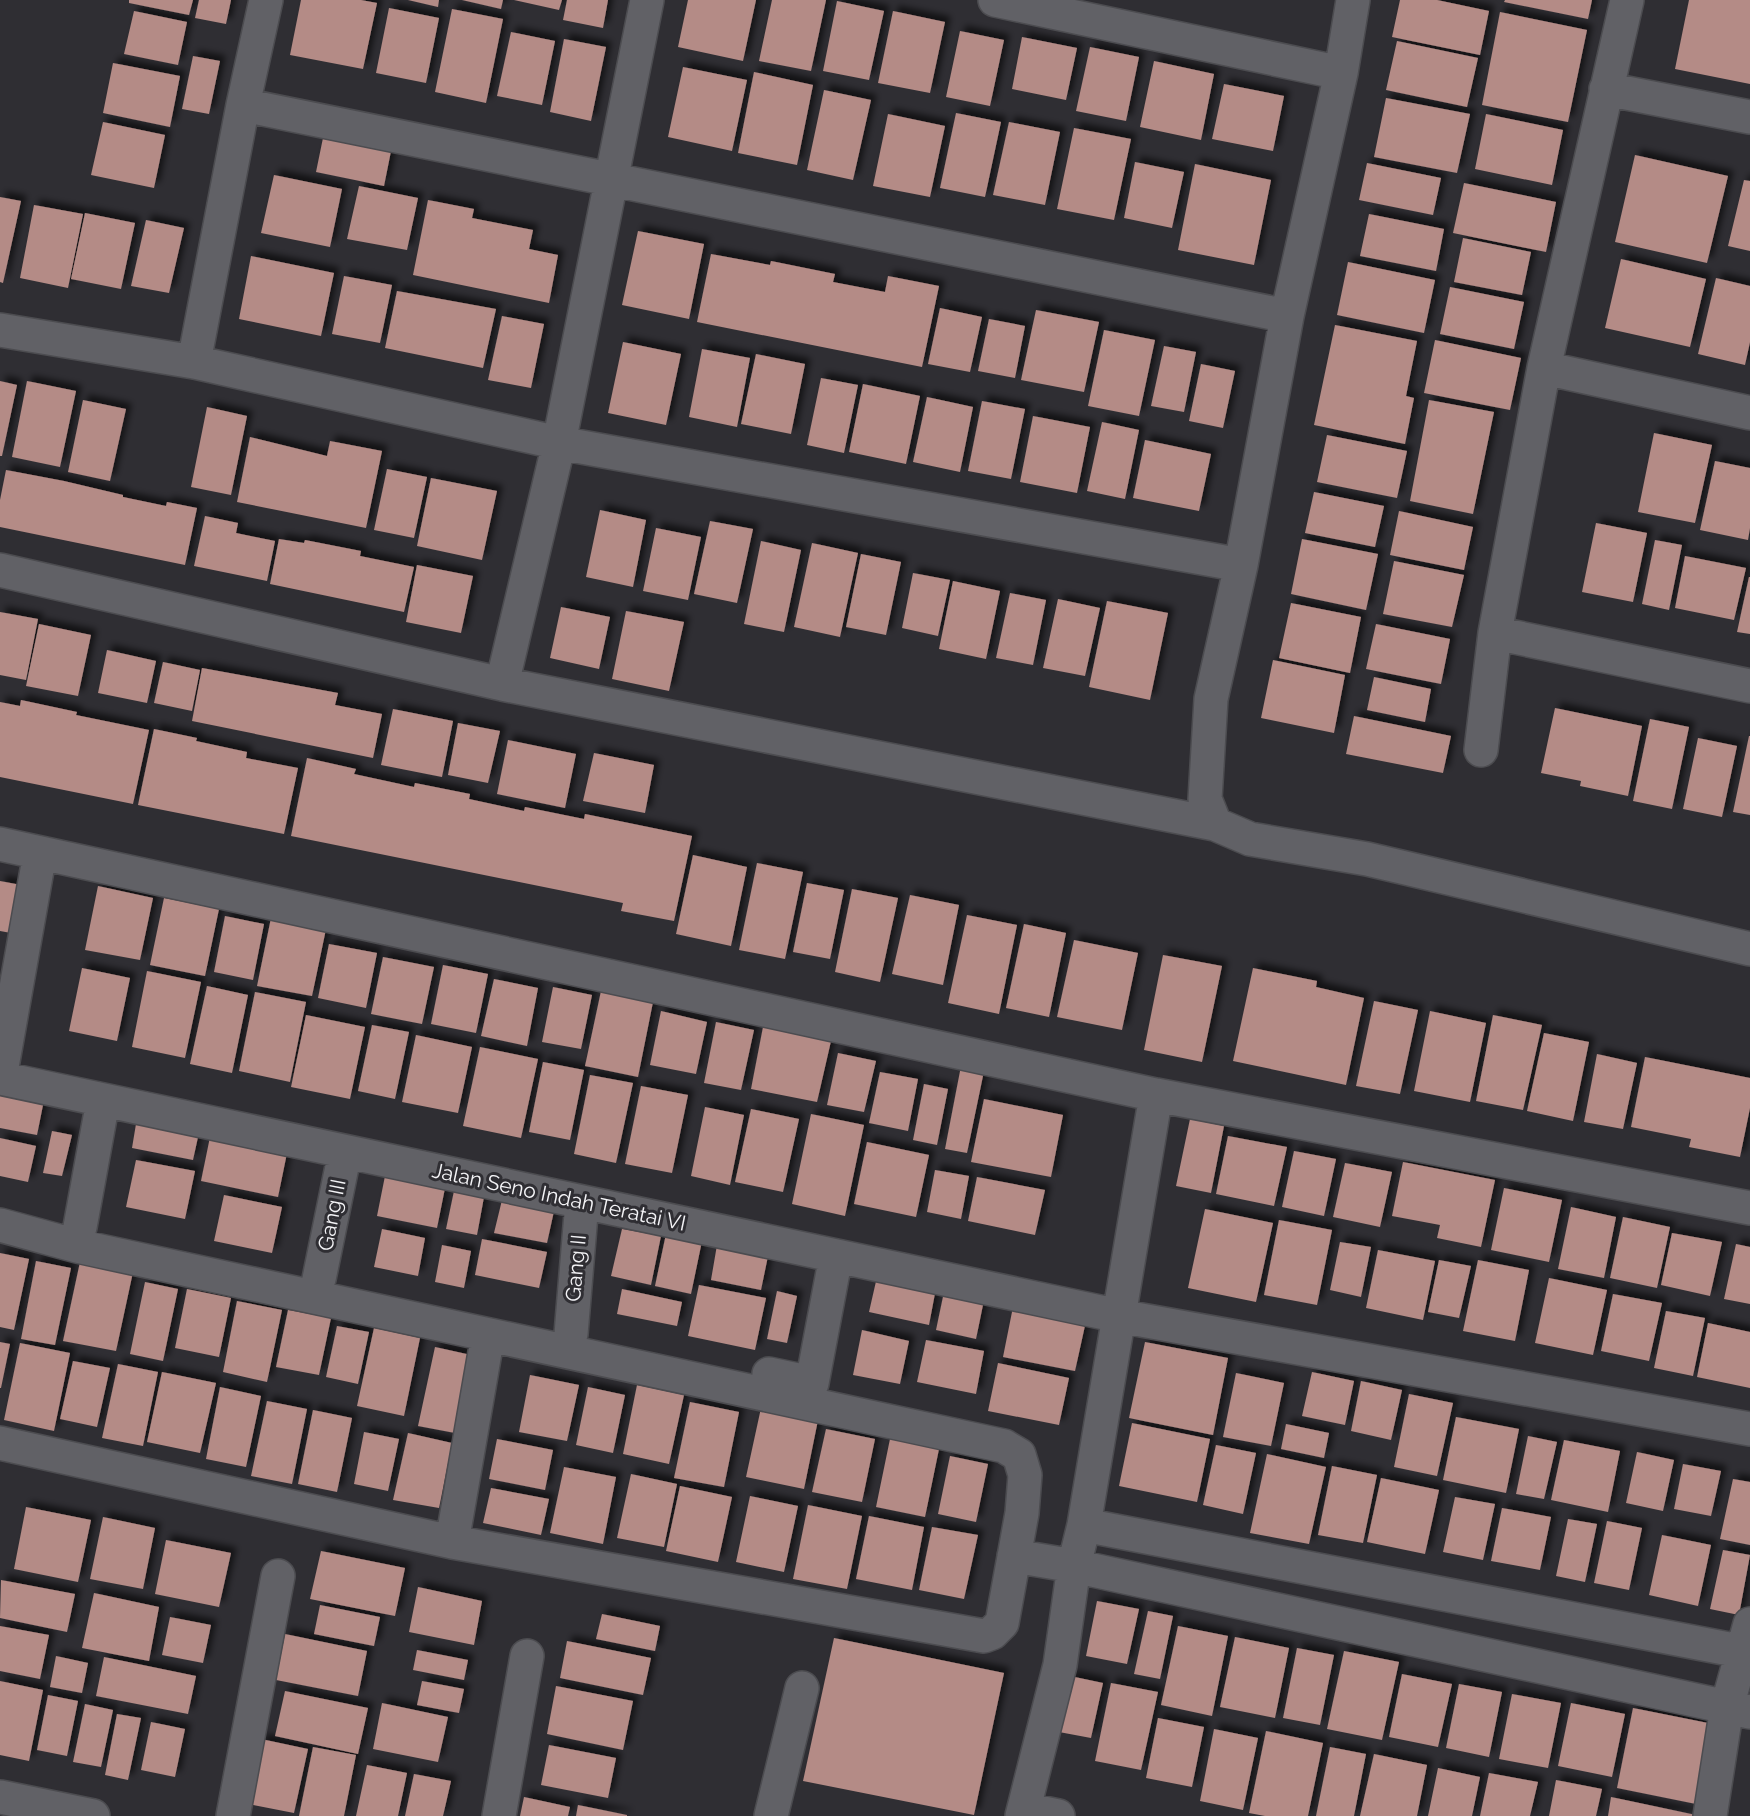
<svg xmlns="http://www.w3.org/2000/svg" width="1750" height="1816" font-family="Raleway,sans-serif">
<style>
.building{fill:#b48b86;filter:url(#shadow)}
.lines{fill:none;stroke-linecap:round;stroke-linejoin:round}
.minor-casing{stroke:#4c4c50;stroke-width:36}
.minor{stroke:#616166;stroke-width:33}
.labels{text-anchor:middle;stroke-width:6;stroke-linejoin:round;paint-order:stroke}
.street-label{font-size:21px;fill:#f4f4f7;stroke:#2f2e33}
</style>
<defs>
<filter id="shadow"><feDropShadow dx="5.5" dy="-5.5" stdDeviation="3" flood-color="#0009"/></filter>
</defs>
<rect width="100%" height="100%" fill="#2f2e33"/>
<path class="building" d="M129 0H193L189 15 129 3Z
M199 0H231L226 24 195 18Z
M301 0H361L377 3 363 69 290 55Z
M408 0H439L438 7Z
M462 0H503L501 9Z
M514 0H562L559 10Z
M567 0H608L603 28 563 20Z
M688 0H756L743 61 678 47Z
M772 0H826L811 71 759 61Z
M1400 0H1437L1489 11 1480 55 1392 37Z
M1505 0H1592L1588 19 1504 2Z
M1689 0H1750V84L1675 69Z
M837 1 884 11 869 80 823 71Z
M389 8 439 18 426 83 376 73Z
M452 9 503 19 486 103 435 92Z
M134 11 187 22 178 65 124 54Z
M893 11 945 22 930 93 878 83Z
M1500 12 1587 30 1568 122 1482 105Z
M960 31 1004 40 990 106 946 97Z
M511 32 555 41 542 105 497 96Z
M1022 37 1077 48 1066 100 1012 89Z
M564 39 606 47 591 121 550 112Z
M1397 41 1478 58 1467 107 1386 90Z
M1090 47 1139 57 1126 121 1076 111Z
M193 56 220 61 209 114 182 109Z
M1154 61 1214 74 1201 140 1140 127Z
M113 63 180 76 170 127 103 113Z
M683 67 747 80 732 151 668 137Z
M754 72 813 85 797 165 738 153Z
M1224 84 1284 96 1273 151 1212 139Z
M824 90 871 100 853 180 807 170Z
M1386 98 1470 114 1457 173 1374 157Z
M956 113 1001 122 985 197 940 188Z
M888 114 945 126 930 197 873 186Z
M1486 114 1563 130 1552 185 1475 169Z
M103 122 165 135 154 188 91 175Z
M1009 122 1060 132 1045 205 993 195Z
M1074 128 1131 139 1114 220 1057 209Z
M323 138 391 151 384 186 316 172Z
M1635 155 1728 176 1707 263 1615 242Z
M1135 162 1184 172 1172 228 1124 218Z
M1367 163 1441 178 1433 215 1359 200Z
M1195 164 1271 180 1254 265 1178 250Z
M274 175 342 189 330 247 261 233Z
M1744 180 1750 181V251L1728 246Z
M1464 183 1556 202 1546 252 1453 233Z
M359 186 418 198 407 250 347 239Z
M0 197 21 201 3 283 0 282Z
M428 200 474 209 472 218 533 230 529 249 558 255 549 303 413 275Z
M34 205 83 214 68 288 20 278Z
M85 213 135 223 121 289 71 279Z
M1369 214 1444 229 1436 271 1360 256Z
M146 220 184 228 169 293 131 286Z
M638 231 704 244 689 319 622 305Z
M1463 238 1531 252 1522 295 1454 282Z
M711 254 770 265 771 261 835 274 833 282 885 292 888 276 939 286 922 367 697 322Z
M251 256 334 273 321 336 239 319Z
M1621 259 1706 279 1690 347 1605 328Z
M1348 262 1435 280 1424 333 1337 315Z
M344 276 392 285 380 343 332 334Z
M1716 278 1750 286V342L1745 365 1698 354Z
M1450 287 1524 302 1514 349 1440 334Z
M397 291 496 309 483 368 385 348Z
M940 308 982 317 970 372 928 364Z
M1036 310 1099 322 1084 392 1021 380Z
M502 316 544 324 531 388 488 380Z
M989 319 1025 326 1015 378 978 371Z
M1335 325 1417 341 1406 396 1414 398 1405 444 1314 425Z
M1104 330 1155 340 1139 416 1088 406Z
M1435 340 1521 358 1510 410 1424 393Z
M623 342 681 354 666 425 608 413Z
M1164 346 1196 352 1184 412 1151 406Z
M702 349 750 358 737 427 689 417Z
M756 354 805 364 791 434 741 424Z
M1201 364 1235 371 1223 428 1189 421Z
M821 378 858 385 844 453 807 445Z
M0 381 17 385 2 456H0Z
M27 381 76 391 60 467 12 457Z
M863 384 920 396 906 464 849 452Z
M927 397 973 407 960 472 913 462Z
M83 400 126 409 110 481 68 472Z
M1429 400 1494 412 1473 514 1410 501Z
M982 401 1025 409 1011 479 968 471Z
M207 407 247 416 231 495 191 487Z
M1033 416 1090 427 1077 493 1020 482Z
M1102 422 1139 430 1125 499 1087 491Z
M1654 433 1712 445 1695 523 1638 512Z
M1327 435 1407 451 1397 498 1317 482Z
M250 437 327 456 330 441 382 451 366 528 237 502Z
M1145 440 1211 454 1199 511 1133 498Z
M1715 461 1750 468V528L1748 540 1700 530Z
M387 469 427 477 414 538 374 530Z
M6 470 64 481 123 495V497L166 506 167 502 197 508 185 565 0 527V500Z
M431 478 497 491 482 560 417 546Z
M1314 492 1384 506 1375 547 1305 533Z
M600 510 646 520 633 587 586 577Z
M1399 511 1473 527 1464 570 1390 555Z
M205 516 238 523 236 533 275 541 267 581 194 566Z
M710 521 753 529 737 603 694 594Z
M1596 523 1647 533 1633 602 1582 592Z
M656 528 701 537 688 600 643 591Z
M279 539 304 543 305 540 361 551 360 556 414 567 404 612 270 584Z
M1302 539 1378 554 1366 610 1291 594Z
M1655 540 1682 545 1669 610 1642 604Z
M761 541 801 550 784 632 744 624Z
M812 543 858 553 840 637 794 627Z
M861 554 901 562 886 635 846 627Z
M1685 556 1746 568 1734 620 1675 608Z
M1394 561 1464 575 1452 627 1383 614Z
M417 565 473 576 461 633 406 622Z
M913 573 950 580 938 636 902 628Z
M1749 577H1750V634L1737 632Z
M953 581 1000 591 986 659 939 649Z
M1010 593 1046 600 1033 665 996 658Z
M1058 599 1100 608 1085 676 1043 668Z
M1107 601 1168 613 1150 700 1089 687Z
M1291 603 1361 617 1350 673 1279 658Z
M561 607 610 617 599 669 550 658Z
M626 611 684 622 669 691 612 679Z
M0 612 38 619 26 680 0 675Z
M39 624 91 635 78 696 26 686Z
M1376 624 1450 639 1441 684 1366 669Z
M107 650 156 661 147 703 98 693Z
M1273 660 1345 675 1334 733 1261 718Z
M163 662 200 670 192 711 154 703Z
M202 668 338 693 335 705 382 714 373 758 192 721Z
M1374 677 1431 689 1425 722 1367 710Z
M21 700 77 712 76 715 149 730 133 804 0 777V702L20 706Z
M1555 708 1642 726 1628 796 1580 786 1581 781 1541 773Z
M393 709 453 721 442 777 381 765Z
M1354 716 1451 736 1443 773 1346 754Z
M1650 719 1689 727 1672 809 1633 801Z
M458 723 500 731 488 783 448 775Z
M154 729 197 738 196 741 247 752 246 758 298 768 284 834 138 805Z
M1749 736H1750V815L1733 812Z
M1698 738 1737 746 1722 817 1683 809Z
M508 740 576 754 565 808 497 794Z
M594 753 654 765 645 813 583 801Z
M307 758 356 769 354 774 414 787 415 783 470 794 469 799 524 811 525 807 584 819 585 814 692 836 674 921 621 911 623 903 291 836Z
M693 855 747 867 731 946 676 934Z
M757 863 803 872 785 959 739 950Z
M0 881 21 885 11 933 0 931Z
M807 883 844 890 830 959 793 952Z
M98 886 153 898 140 960 85 950Z
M852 889 898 898 880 982 835 972Z
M910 895 959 905 943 985 892 974Z
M164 898 219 909 205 976 150 965Z
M967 915 1017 925 999 1014 948 1003Z
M225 916 264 924 253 980 214 972Z
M271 918 326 929 312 996 257 986Z
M1024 924 1066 933 1049 1017 1006 1008Z
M1074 940 1138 953 1122 1030 1057 1017Z
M329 944 377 953 366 1008 318 998Z
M1163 955 1222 966 1202 1062 1144 1050Z
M383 957 434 967 422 1024 371 1014Z
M443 965 488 974 476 1033 431 1024Z
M82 968 130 978 117 1041 69 1031Z
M1253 968 1317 981 1316 987 1364 998 1346 1085 1233 1061Z
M147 971 201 982 185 1058 132 1047Z
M494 979 538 988 527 1046 481 1036Z
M207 986 248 995 232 1073 190 1064Z
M553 987 592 995 581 1049 542 1042Z
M601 991 653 1002 638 1077 585 1066Z
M255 992 306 1002 290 1082 239 1071Z
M1374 1001 1418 1010 1400 1094 1356 1086Z
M661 1011 707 1022 696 1074 650 1065Z
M1430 1011 1486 1023 1470 1102 1414 1091Z
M306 1015 365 1027 350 1099 291 1087Z
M1493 1015 1542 1025 1523 1110 1476 1101Z
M716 1022 754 1030 741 1090 704 1083Z
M372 1025 409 1032 395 1099 358 1091Z
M763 1027 831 1041 817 1102 751 1089Z
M1544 1033 1589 1042 1573 1121 1527 1111Z
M416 1035 472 1047 458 1113 402 1102Z
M480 1047 538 1059 521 1138 463 1126Z
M838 1053 876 1061 864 1112 827 1105Z
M1597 1054 1637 1063 1623 1129 1584 1122Z
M1645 1057 1750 1078V1108L1740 1157 1689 1147 1691 1139 1631 1127Z
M543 1062 584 1070 570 1140 529 1132Z
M961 1066 984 1071 967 1153 945 1149Z
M880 1072 918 1079 908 1131 869 1123Z
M590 1075 633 1083 616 1163 574 1154Z
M924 1084 948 1089 937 1145 913 1140Z
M641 1086 688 1095 672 1173 625 1164Z
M0 1091 44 1100 37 1135 0 1128Z
M984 1099 1063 1115 1051 1177 971 1162Z
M705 1107 744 1115 730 1185 691 1176Z
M751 1109 799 1119 783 1192 735 1182Z
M811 1114 864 1125 845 1216 792 1204Z
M1190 1119 1224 1126 1211 1193 1176 1186Z
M136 1124 198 1137 193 1160 132 1148Z
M52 1131 72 1135 62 1176 43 1173Z
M1228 1136 1287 1147 1274 1206 1216 1194Z
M210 1137 287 1153 278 1197 201 1181Z
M0 1138 36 1146 28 1182 0 1176Z
M867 1142 929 1155 916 1217 854 1204Z
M1294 1151 1336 1159 1324 1216 1282 1207Z
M136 1160 195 1171 185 1219 126 1207Z
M1403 1162 1495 1180 1481 1247 1437 1238 1440 1225 1392 1216Z
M1345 1163 1392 1172 1380 1227 1333 1217Z
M935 1170 969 1176 961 1219 927 1212Z
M385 1176 445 1188 437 1228 377 1216Z
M977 1177 1045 1190 1035 1235 968 1221Z
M1504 1188 1562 1200 1549 1262 1491 1250Z
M454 1191 484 1197 477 1235 446 1229Z
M224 1195 282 1207 272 1253 214 1241Z
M502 1200 554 1211 547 1243 494 1233Z
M1571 1207 1616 1217 1604 1278 1558 1269Z
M1205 1209 1273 1223 1256 1302 1188 1288Z
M1623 1217 1670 1227 1657 1288 1610 1278Z
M1279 1220 1332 1230 1317 1305 1264 1295Z
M382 1229 425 1238 418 1276 374 1267Z
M622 1229 661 1236 651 1285 611 1276Z
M1672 1233 1722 1242 1710 1296 1661 1285Z
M666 1234 702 1241 691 1294 655 1286Z
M482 1239 547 1252 539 1288 475 1275Z
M1340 1242 1371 1247 1361 1297 1330 1290Z
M1736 1244 1750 1247V1304L1724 1299Z
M442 1245 471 1251 464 1288 435 1282Z
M717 1245 768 1256 761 1290 711 1280Z
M1378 1250 1435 1261 1423 1320 1366 1308Z
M0 1253 29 1259 14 1330 0 1327Z
M1439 1260 1471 1266 1459 1318 1428 1312Z
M1478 1260 1529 1270 1515 1341 1463 1331Z
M36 1261 71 1268 55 1345 21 1339Z
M80 1262 133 1272 116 1351 63 1341Z
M877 1277 936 1288 929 1325 869 1312Z
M1549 1278 1607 1290 1593 1355 1535 1343Z
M145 1282 178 1289 163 1361 130 1354Z
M699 1285 766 1298 755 1350 688 1336Z
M187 1289 231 1298 219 1357 175 1348Z
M622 1289 682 1302 677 1326 617 1314Z
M777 1291 797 1296 787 1343 767 1339Z
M944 1292 984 1300 976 1339 936 1330Z
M1613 1294 1662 1303 1649 1361 1601 1351Z
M237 1301 282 1310 267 1382 223 1372Z
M1013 1307 1086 1321 1075 1371 1003 1357Z
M288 1310 331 1318 319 1375 276 1367Z
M1666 1311 1705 1318 1693 1376 1654 1368Z
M1708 1323 1750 1332V1388L1697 1377Z
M337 1326 369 1332 358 1384 326 1377Z
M374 1328 420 1338 404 1416 357 1406Z
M862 1330 909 1341 900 1384 853 1375Z
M926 1340 984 1351 976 1394 917 1382Z
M0 1342 10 1344 1 1388H0Z
M1145 1342 1228 1358 1213 1435 1129 1418Z
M20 1343 70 1353 54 1431 4 1420Z
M435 1347 471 1355 455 1433 418 1426Z
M73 1361 110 1368 97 1427 60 1419Z
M998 1363 1069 1378 1059 1425 988 1411Z
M118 1364 158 1372 143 1446 102 1438Z
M162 1372 216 1383 200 1453 147 1442Z
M1312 1372 1354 1381 1345 1425 1302 1416Z
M1236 1373 1284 1383 1271 1446 1223 1437Z
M530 1375 579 1385 567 1441 519 1432Z
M1361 1381 1402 1390 1391 1440 1351 1431Z
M637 1385 684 1395 669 1464 623 1454Z
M220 1387 261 1396 246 1467 206 1459Z
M588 1387 625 1395 613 1453 576 1445Z
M1409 1394 1453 1403 1437 1476 1394 1467Z
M267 1401 307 1409 292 1484 251 1476Z
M690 1402 739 1412 724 1487 674 1478Z
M761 1408 818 1420 804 1489 746 1477Z
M313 1410 352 1418 337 1492 298 1484Z
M1456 1417 1519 1429 1506 1493 1443 1480Z
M1132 1423 1210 1439 1197 1502 1119 1486Z
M1286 1424 1329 1433 1324 1458 1281 1449Z
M826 1429 875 1439 862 1502 812 1492Z
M364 1432 399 1439 388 1491 354 1484Z
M408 1433 452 1443 439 1508 393 1500Z
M1528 1436 1557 1442 1544 1499 1516 1494Z
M497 1439 553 1450 545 1490 489 1479Z
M890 1439 939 1449 925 1517 876 1507Z
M1564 1440 1620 1451 1608 1512 1551 1500Z
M1216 1445 1256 1453 1243 1514 1203 1505Z
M1637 1452 1674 1460 1663 1511 1626 1503Z
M1267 1454 1326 1467 1309 1544 1250 1533Z
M950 1456 988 1464 976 1522 938 1514Z
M1683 1464 1721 1471 1711 1516 1674 1509Z
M1332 1466 1377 1475 1363 1543 1318 1535Z
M564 1467 616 1477 603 1544 550 1533Z
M631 1474 677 1484 664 1547 617 1538Z
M1381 1478 1439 1490 1425 1554 1367 1542Z
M1733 1479 1750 1482V1545L1720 1539Z
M680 1486 732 1497 718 1562 666 1551Z
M491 1488 549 1499 541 1535 483 1523Z
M750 1496 798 1506 784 1572 736 1562Z
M1455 1497 1495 1504 1483 1560 1443 1552Z
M808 1505 862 1516 847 1589 793 1579Z
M26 1507 91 1520 78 1582 14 1569Z
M1502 1508 1551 1517 1540 1570 1491 1561Z
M869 1516 924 1527 912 1590 856 1579Z
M103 1517 155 1528 143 1589 90 1579Z
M1568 1519 1597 1524 1585 1582 1556 1576Z
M1607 1521 1642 1528 1629 1590 1594 1583Z
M932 1527 978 1535 964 1599 919 1590Z
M1662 1535 1711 1545 1698 1606 1649 1595Z
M166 1540 231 1553 219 1607 155 1594Z
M1723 1550 1750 1555 1739 1615 1710 1609Z
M321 1551 405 1568 395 1616 310 1599Z
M1 1580 75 1594 67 1632 0 1618Z
M418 1587 482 1601 474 1645 409 1632Z
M94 1593 159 1607 149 1661 82 1648Z
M1097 1601 1139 1609 1127 1664 1086 1656Z
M320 1605 380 1617 374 1646 314 1634Z
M1148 1611 1173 1616 1160 1679 1134 1674Z
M602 1614 660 1626 655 1651 596 1639Z
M170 1617 211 1625 203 1663 162 1655Z
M0 1626 49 1635 40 1679 0 1671Z
M1178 1626 1228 1636 1212 1716 1161 1705Z
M285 1634 367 1651 358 1696 276 1680Z
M1235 1637 1289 1648 1275 1718 1220 1707Z
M834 1638 1004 1673 974 1815 803 1781Z
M567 1641 651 1658 643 1695 560 1678Z
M1297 1648 1334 1655 1320 1725 1283 1718Z
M417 1650 468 1660 464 1680 413 1670Z
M1344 1651 1399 1662 1382 1740 1327 1729Z
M56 1656 88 1663 82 1693 50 1687Z
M104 1657 196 1676 188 1714 96 1696Z
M1402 1674 1452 1684 1438 1747 1389 1737Z
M1070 1676 1103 1683 1091 1738 1059 1732Z
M0 1681 43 1690 29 1761 0 1755Z
M422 1681 464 1689 459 1713 417 1705Z
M1111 1683 1158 1692 1141 1770 1095 1761Z
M1459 1684 1502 1692 1489 1757 1446 1748Z
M556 1686 633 1701 623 1750 547 1734Z
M285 1691 368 1708 358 1754 275 1736Z
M1512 1694 1561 1703 1548 1768 1499 1759Z
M48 1695 78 1701 67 1756 37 1750Z
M382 1703 448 1717 438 1762 373 1749Z
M1571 1703 1625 1714 1612 1777 1558 1766Z
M85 1704 113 1710 101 1767 73 1762Z
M1633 1708 1713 1724 1696 1804 1617 1788Z
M117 1714 141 1718 128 1780 105 1775Z
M1158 1718 1204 1727 1192 1787 1146 1778Z
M151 1722 185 1729 175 1777 141 1770Z
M1214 1729 1258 1738 1243 1810 1200 1801Z
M1266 1731 1323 1743 1308 1816H1265L1249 1813Z
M261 1739 308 1749 294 1813 248 1804Z
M549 1745 616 1758 608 1798 541 1785Z
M313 1747 356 1755 344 1816H299Z
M1330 1747 1366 1754 1354 1816H1316Z
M1374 1754 1427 1765 1417 1816H1360Z
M367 1765 407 1773 398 1816H356Z
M1438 1768 1480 1777 1472 1816H1428Z
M1489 1773 1538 1782 1530 1816H1480Z
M414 1774 451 1781 443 1816H405Z
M1556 1780 1602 1789 1596 1816H1549Z
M524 1797 570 1807 568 1816H520Z
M1611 1797 1696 1815 1695 1816H1608Z
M578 1805 627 1815V1816H576Z"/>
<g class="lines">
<g class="minor-casing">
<path id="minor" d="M995 0 1341 73
M1353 0 1341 73 1287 316 1241 565 1211 699 1205 799 1215 824 1250 839 1367 859 1750 949
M1606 89 1750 117
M243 105 1287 316
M0 330 194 362 559 443 1241 565
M194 362 243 105 266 0
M1544 368 1750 413
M0 570 502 684 1215 824
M1495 633 1750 686
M502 684 559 443 647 0
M1481 750 1495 633 1544 368 1627 0
M0 844 1156 1095 1750 1208
M0 1078 1119 1316 1750 1429
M0 1078 40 853
M0 1225 77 1246 1004 1446 1019 1455 1025 1475 1022 1513 1002 1623 992 1633 984 1636 452 1542 0 1443
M80 1227 103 1101
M319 1279 345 1152
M571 1334 582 1202
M769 1374 812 1383 836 1256
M1084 1525 1750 1653
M452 1542 488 1335
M1014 1556 1074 1566 1750 1712
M0 1797 93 1816
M1024 1809 1058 1816
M233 1816 278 1576
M499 1816 527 1656
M771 1816 802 1688
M1022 1816 1060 1665 1074 1566 1084 1525 1156 1095
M1710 1816 1727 1707 1750 1624"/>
</g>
<use href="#minor" class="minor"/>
</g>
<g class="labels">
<g class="street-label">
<text transform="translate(559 1197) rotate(12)" y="7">Jalan Seno Indah Teratai VI</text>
<text transform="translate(332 1215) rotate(-79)" y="7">Gang III</text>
<text transform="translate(576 1268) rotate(-85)" y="7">Gang II</text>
</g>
</g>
</svg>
